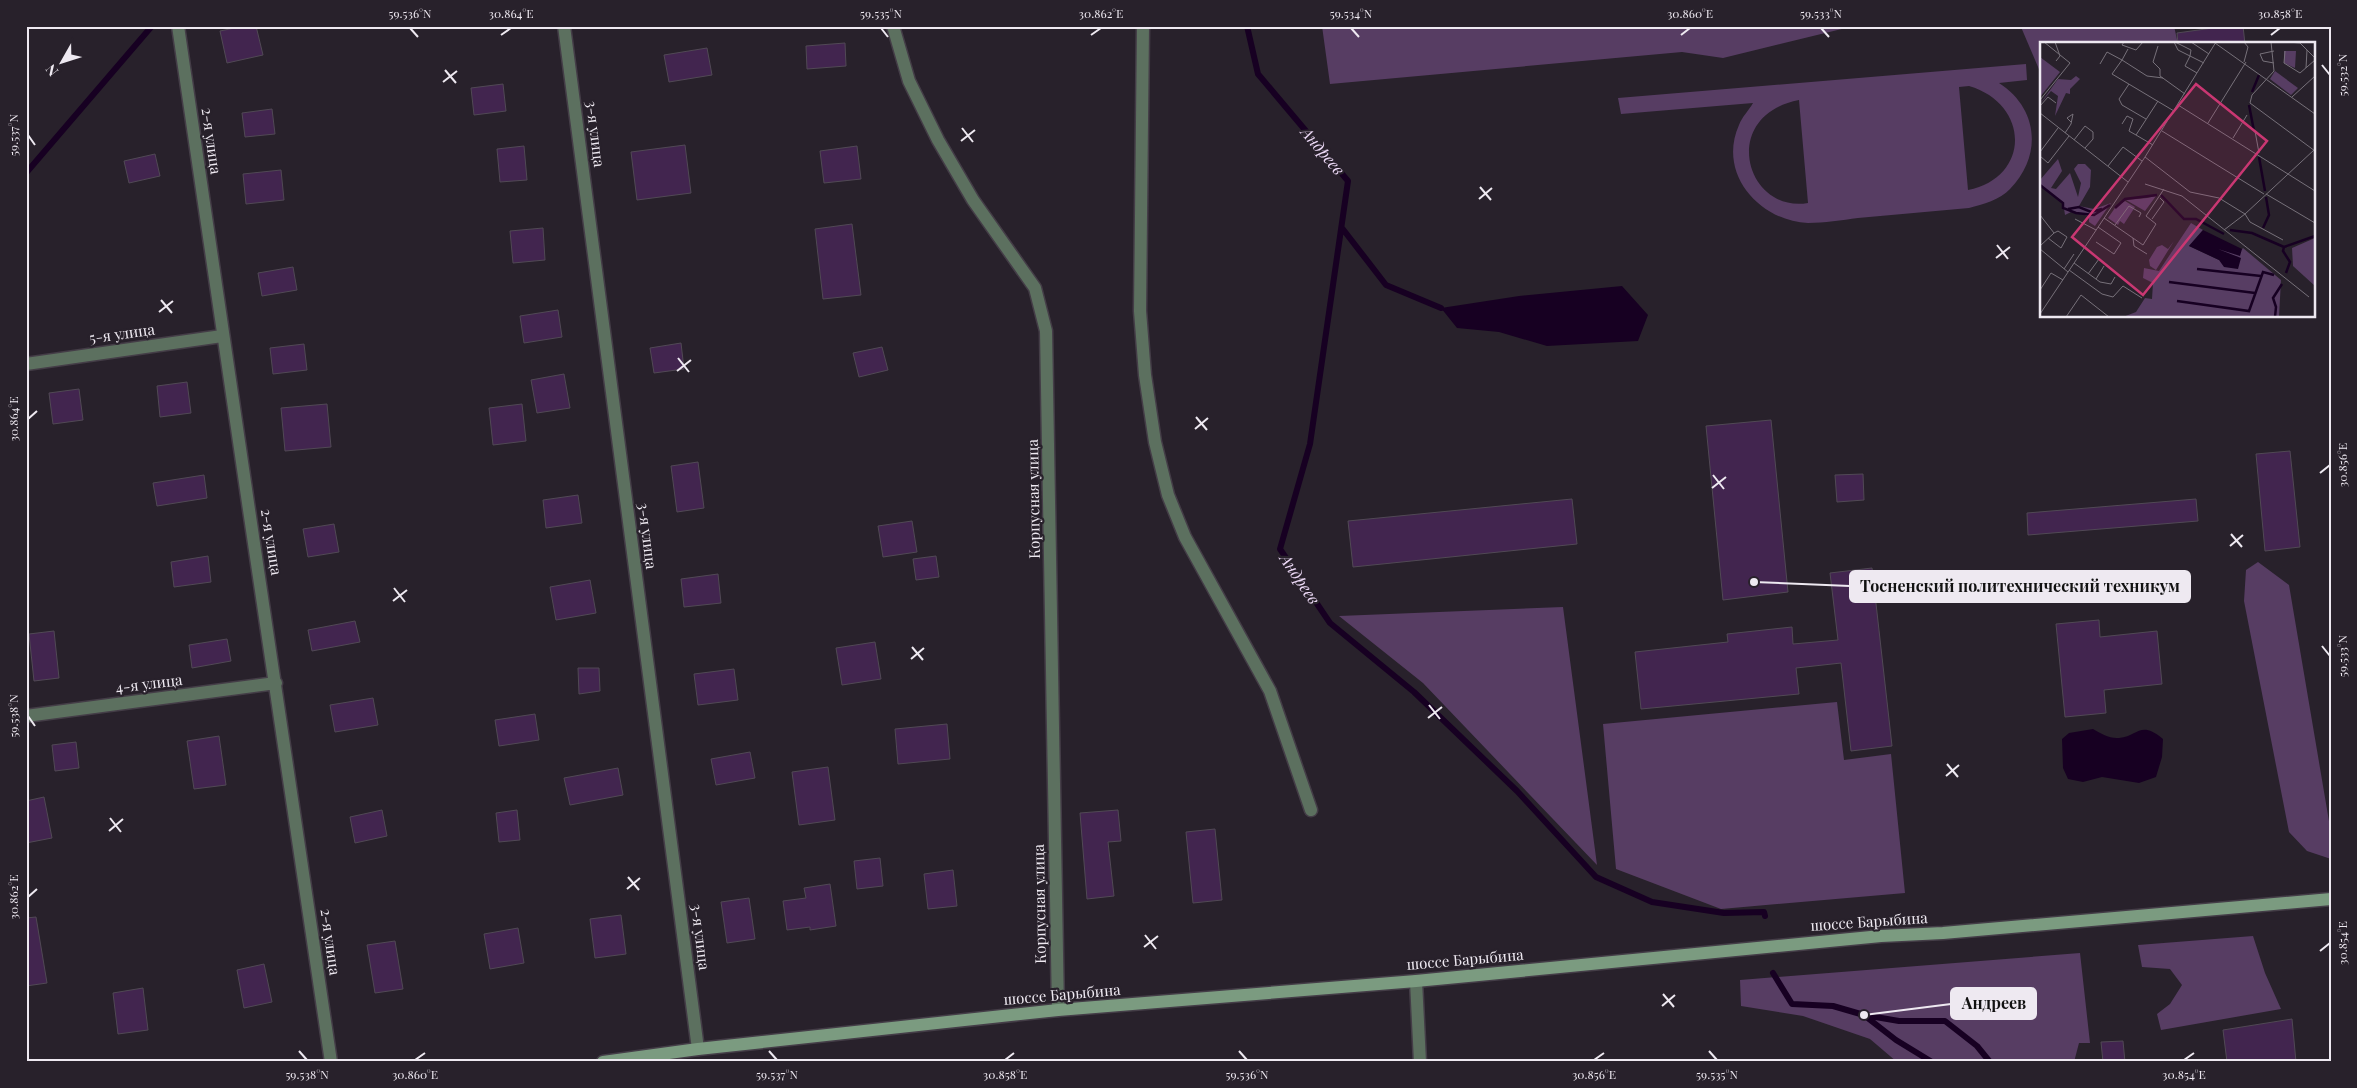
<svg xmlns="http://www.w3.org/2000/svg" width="2357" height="1088" font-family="'Playfair Display',serif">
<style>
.green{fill:#573d63;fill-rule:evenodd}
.water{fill:#170022}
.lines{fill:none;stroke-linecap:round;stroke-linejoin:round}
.stream{stroke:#170022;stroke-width:6}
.building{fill:#42254f;stroke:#514955}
.street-casing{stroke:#443d47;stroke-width:15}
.secondary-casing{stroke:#443d47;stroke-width:15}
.street{stroke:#5c705f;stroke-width:12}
.secondary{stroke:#7b9b80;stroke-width:12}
.ticks{fill:none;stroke:#eee9f1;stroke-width:2}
.labels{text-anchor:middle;stroke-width:4.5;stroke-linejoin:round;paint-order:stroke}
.street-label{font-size:15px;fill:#eee9f1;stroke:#28212b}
.water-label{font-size:16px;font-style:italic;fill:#eedbf8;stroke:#28212b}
.inset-river{fill:none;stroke:#170022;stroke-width:2.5}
.inset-road{fill:none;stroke:#77717a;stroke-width:1}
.view{fill:#c93772;fill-opacity:0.15;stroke:#c93772;stroke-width:2.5}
.inset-edge{fill:none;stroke:#eee9f1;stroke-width:2.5}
.leader{fill:none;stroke:#eee9f1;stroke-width:2}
.callout-dot{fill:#eee9f1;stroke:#28212b;stroke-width:2}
.callout{fill:#eee9f1;stroke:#eee9f1;stroke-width:2}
.callout-label{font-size:16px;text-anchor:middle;font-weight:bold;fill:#111}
.neatline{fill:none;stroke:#eee9f1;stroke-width:2}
.ticks-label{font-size:12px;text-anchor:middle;fill:#eee9f1}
</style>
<rect width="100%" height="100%" fill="#28212b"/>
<path class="green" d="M1322 26H1854L1723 58 1682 52 1330 84Z
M1984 26H2174L2178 44H2041V74L2021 27Z
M2026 64 2027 80 1999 83C2038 108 2043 155 2010 189 2000 200 1983 204 1969 208 1932 211 1895 215 1858 218 1842 220 1824 223 1808 223 1760 221 1717 174 1739 125 1742 117 1749 110 1753 103L1621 114 1618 98ZM1969 86C2030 104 2031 177 1968 190L1959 87ZM1799 100 1808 203C1746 214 1718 116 1799 100Z
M2258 562 2289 585 2331 833V859L2307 851 2289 832 2244 601 2246 570Z
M1563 607 1597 865 1423 683 1339 616Z
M1837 702 1844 760 1891 754 1905 893 1721 909 1616 869 1603 724Z
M2253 936 2265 973 2281 1009 2161 1030 2157 1014 2170 1004 2182 985 2170 969 2142 967 2138 945Z
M2080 953 2090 1043H2079L2074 1062H1897L1870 1039 1803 1016 1741 1006 1740 980Z"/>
<path class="water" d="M1622 286 1648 315 1638 341 1547 346 1499 332 1457 328 1441 308 1519 296Z
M2093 729C2100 733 2110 739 2119 738 2139 736 2140 720 2163 739L2162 757 2156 777 2139 783 2102 777 2083 782 2068 779 2063 768 2062 739 2069 733Z"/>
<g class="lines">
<path class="stream" d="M1247 26 1258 74 1348 181 1310 444 1280 549 1330 623 1414 692 1517 791 1596 877 1652 902 1724 913 1764 912 1765 916
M26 173 152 26
M1342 228 1386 285 1441 308
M1773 973 1792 1004 1833 1006 1864 1015 1899 1021H1945L1977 1046 1990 1062
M1865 1016 1896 1040 1932 1062"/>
</g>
<path class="building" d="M244 26H256L263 55 227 63 220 31Z
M2227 26H2243L2245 44H2178L2177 33Z
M845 43 846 66 807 69 806 46Z
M707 48 712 75 669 82 664 55Z
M503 84 506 111 474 115 471 88Z
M272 109 275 134 245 137 242 113Z
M685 145 691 193 637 200 631 152Z
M524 146 527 180 500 182 497 149Z
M857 146 861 179 824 183 820 151Z
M155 154 160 176 129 183 124 161Z
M281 170 284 200 246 204 243 174Z
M852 224 861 295 823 299 815 229Z
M543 228 545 260 513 263 510 231Z
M293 267 297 290 262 296 258 273Z
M558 310 562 337 524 343 520 316Z
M681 343 684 369 654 373 650 348Z
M304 344 307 370 273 374 270 348Z
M882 347 888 370 859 377 853 353Z
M564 374 570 408 537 413 531 380Z
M187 382 191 413 160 417 157 386Z
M79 389 83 420 53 424 49 393Z
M327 404 331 447 285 451 281 408Z
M522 404 526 441 493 445 489 408Z
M1771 420 1788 592 1723 600 1706 426Z
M2290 451 2300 547 2265 551 2256 454Z
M698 462 704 508 677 512 671 466Z
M1863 474 1864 500 1837 502 1835 475Z
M204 475 207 498 157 506 153 483Z
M578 495 582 523 546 528 543 500Z
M1572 499 1577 544 1353 567 1348 521Z
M2196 499 2198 521 2028 535 2027 513Z
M912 521 917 552 883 557 878 526Z
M334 524 339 552 308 557 303 529Z
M208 556 211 582 174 587 171 562Z
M936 556 939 577 916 580 913 559Z
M1872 568 1892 746 1851 751 1841 663 1796 668 1799 694 1641 709 1635 652 1728 642 1727 634 1792 627 1793 644 1838 640 1830 573Z
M718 574 721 603 684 607 681 579Z
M590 580 596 613 556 620 550 587Z
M2099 620 2100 637 2157 631 2162 684 2104 690 2106 713 2065 717 2056 624Z
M355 621 360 642 312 651 308 630Z
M54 631 59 678 34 681 29 634Z
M227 639 231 661 192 668 189 645Z
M875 642 881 679 842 685 836 648Z
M578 668H599L600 691 579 694Z
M734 669 738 700 698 705 694 674Z
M373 698 378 725 335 732 330 705Z
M535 714 539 740 499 746 495 720Z
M947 724 950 759 898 764 895 729Z
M219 736 226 785 194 789 187 741Z
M76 742 79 768 55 771 52 745Z
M750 752 755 778 716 785 711 759Z
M828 767 835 820 799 825 792 772Z
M618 768 623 795 570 805 564 778Z
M44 797 52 838 26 843V801Z
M382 810 387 836 355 843 350 817Z
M517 810 520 840 499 842 496 813Z
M1118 810 1121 841 1108 842 1114 896 1087 899 1080 813Z
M1215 829 1222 900 1193 903 1186 832Z
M880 858 883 886 857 889 854 861Z
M953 870 957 906 928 909 924 874Z
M830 884 836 926 810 930V927L787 930 783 901 806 898 804 888Z
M749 898 755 939 727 943 721 902Z
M621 915 626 954 595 958 590 919Z
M36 917 47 983 26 986V918Z
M518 928 524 963 490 969 484 934Z
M395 941 403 989 375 993 367 945Z
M264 964 272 1002 244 1008 237 970Z
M143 988 148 1030 118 1034 113 993Z
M2292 1019 2296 1062H2227L2223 1030Z
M2123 1041 2125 1062H2103L2101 1042Z"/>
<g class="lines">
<g class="street-casing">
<path id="street" d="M178 26C227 372 281 716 331 1062
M564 26 698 1049
M893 26 909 81 938 140 973 200 1035 288 1046 331 1058 1010
M1143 26 1140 311 1145 375 1155 442 1168 495 1185 537 1270 691 1311 810
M26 364 222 336
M26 716 276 683
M1416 981 1420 1062"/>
</g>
<g class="secondary-casing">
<path id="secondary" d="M603 1062 698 1049 1058 1010 1416 981 1881 936 1943 933 2331 899"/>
</g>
<use href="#street" class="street"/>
<use href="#secondary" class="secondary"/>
</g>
<path class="ticks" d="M410 28 418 37M881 28 888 37M1351 28 1359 37M1821 28 1829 37M501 35 511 28M1091 35 1101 28M1681 35 1690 28M2271 35 2280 28M2322 65 2330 75M445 70 456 83M443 82 457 71M962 128 973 142M28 135 35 145M961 141 975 130M1480 187 1491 200M1479 199 1492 188M1997 245 2008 259M1996 258 2010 247M161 300 172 313M159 312 173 301M678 358 689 372M677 371 691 360M1196 417 1207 430M28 419 37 411M1195 429 1208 418M2320 473 2330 465M1713 475 1724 489M1712 488 1726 477M2231 534 2242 547M2230 546 2243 535M394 588 405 602M393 601 407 590M2322 646 2330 656M912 647 923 660M911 659 924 648M1429 705 1440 719M28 716 35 726M1428 718 1442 707M1947 764 1958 777M1946 776 1959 765M110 818 121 832M109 831 123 819M628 877 639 890M627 889 640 878M28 897 37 889M1145 935 1156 949M1144 947 1158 936M2320 951 2330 943M1663 994 1674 1007M1662 1006 1675 995M299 1051 307 1060M769 1051 777 1060M1239 1051 1247 1060M1709 1051 1717 1060M415 1060 425 1053M1005 1060 1014 1053M1594 1060 1604 1053M2184 1060 2194 1053"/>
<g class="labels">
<g class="street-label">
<text transform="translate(595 134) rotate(83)" y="5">3-я улица</text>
<text transform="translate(211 141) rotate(82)" y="5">2-я улица</text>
<text transform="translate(122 334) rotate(-8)" y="5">5-я улица</text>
<text transform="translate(1034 499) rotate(-91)" y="5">Корпусная улица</text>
<text transform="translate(647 536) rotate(83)" y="5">3-я улица</text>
<text transform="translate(271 542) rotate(81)" y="5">2-я улица</text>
<text transform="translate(149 684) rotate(-7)" y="5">4-я улица</text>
<text transform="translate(1040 904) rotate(-91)" y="5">Корпусная улица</text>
<text transform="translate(1869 922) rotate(-4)" y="5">шоссе Барыбина</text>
<text transform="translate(700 937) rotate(83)" y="5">3-я улица</text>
<text transform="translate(330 942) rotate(82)" y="5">2-я улица</text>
<text transform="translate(1465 960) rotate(-5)" y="5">шоссе Барыбина</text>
<text transform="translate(1062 995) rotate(-5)" y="5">шоссе Барыбина</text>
</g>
<g class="water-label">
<text transform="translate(1323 151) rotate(50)" y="6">Андреев</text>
<text transform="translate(1300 579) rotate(56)" y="6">Андреев</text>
</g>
</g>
<g transform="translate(2040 42)">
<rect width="275" height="275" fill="#28212b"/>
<path d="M244 9H256L255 26 244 21ZM0 15 20 30 0 55ZM235 29 258 46 251 53 230 37ZM36 34 40 37 30 47V52L26 51 15 74 18 54 11 49 0 62 18 37 31 38ZM18 117 22 129 11 146 16 147 30 131 38 155 41 141 34 127 38 122H45L51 128 50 145 39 164 54 167 71 161 55 184 49 180V174L31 170 25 173 23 160 0 143V138ZM116 154 105 169 86 158 107 156ZM85 159 95 165 84 182 80 179 78 183 68 176 77 163ZM151 181 163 188 149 204 179 218 198 215 178 209 180 206 198 212 203 206 241 238 239 275H83L96 270 105 256 112 257 113 241 103 236 104 226 119 229ZM275 196V244L253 224 252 206ZM134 199 116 228 110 224 109 218 117 205 122 203 128 207Z" fill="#573d63"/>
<path d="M163 188 202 207 200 214 178 207 201 216 198 227 184 225 179 218 149 204Z" fill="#170022"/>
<path class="inset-river" d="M212 50 219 33M209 63 214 89M219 115 225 149M0 143 23 161V166L36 171 54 173 70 163M121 153 144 177H156L184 192M75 166 85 157 117 153M28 167 39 165 51 170 62 167M223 186 229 173 226 155M190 188 212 191 244 205M157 227 221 234M246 231 250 220 243 209 244 205 275 194M129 240 215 251M137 259 209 269 223 230 234 233M235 275 236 265 233 256 242 242"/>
<path class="inset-road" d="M15 0 20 14 16 19M84 0 82 3 96 8 103 0M134 0 138 8 150 14 151 8 135 0M151 0 169 12M204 0 208 5 204 20M231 0 234 29 212 53 210 61 275 109M248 0 260 1 275 16M175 1 275 72M118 4 113 20 120 27V34L145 52M245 9 244 21 260 31 275 18M234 21 223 19 220 12 234 9M60 22 67 10 82 18 88 7M266 26 267 8M157 31 145 24 150 14 164 21M123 36 107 34 82 18 72 32 134 69M89 42 79 57 82 63 106 77M252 55 275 34M0 58 30 21 4 0M138 63 275 149M0 64 8 55 16 61M0 71 88 140M168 81 206 20M82 82 87 74 93 77 89 89 96 93M122 89 224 152M215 89 219 111M25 91 31 82 33 72 27 76 31 80M193 96 207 73M34 98 45 84 53 90V97L45 106M113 103 96 93 118 59M0 110 18 86M0 114 8 121 29 94M105 115 150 150 179 156 205 172 210 180 243 198M68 124 83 105 102 119M105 142 142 154 269 255M226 152 275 181M0 173 14 191 0 204M64 176 103 203 116 182 106 174 124 147M35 177 56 188M112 177 124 160 120 156M75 183 89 164 101 171 99 175M184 188 205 172 274 108M8 196 21 206 27 195 18 189 14 191M93 196 94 204 107 212M56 200 74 212 81 201 58 185M0 207 28 230M34 221 60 240 71 242 75 235M24 227 34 212M29 228 62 252 73 255 83 244 102 256M48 232 59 217M56 237 64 224M0 248 11 231 23 238M0 272 105 115 176 0M26 275 41 253 69 275"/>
<path class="view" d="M156 42 227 99 103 253 32 195Z"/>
<rect width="275" height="275" class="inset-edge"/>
</g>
<path class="leader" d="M1754 582L1850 586M1864 1015L1951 1004"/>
<g class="callout-dot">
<circle cx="1754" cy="582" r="5"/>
<circle cx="1864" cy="1015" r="5"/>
</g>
<g class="callout">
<rect x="1850" y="571" width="340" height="31" rx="5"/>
<rect x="1951" y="988" width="85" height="31" rx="5"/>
</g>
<g class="callout-label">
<text x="2020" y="592">Тосненский политехнический техникум</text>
<text x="1994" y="1009">Андреев</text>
</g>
<rect width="2357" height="1088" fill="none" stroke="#28212b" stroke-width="55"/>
<g transform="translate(62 62) rotate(231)" stroke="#28212b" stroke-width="4" paint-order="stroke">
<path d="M0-4L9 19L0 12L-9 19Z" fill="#eee9f1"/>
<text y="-8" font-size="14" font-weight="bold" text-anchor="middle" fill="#eee9f1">N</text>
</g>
<rect x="28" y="28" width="2302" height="1032" class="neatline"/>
<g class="ticks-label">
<text x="410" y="18">59.536°N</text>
<text x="511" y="18">30.864°E</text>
<text x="881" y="18">59.535°N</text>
<text x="1101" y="18">30.862°E</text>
<text x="1351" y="18">59.534°N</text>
<text x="1690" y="18">30.860°E</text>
<text x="1821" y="18">59.533°N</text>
<text x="2280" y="18">30.858°E</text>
<text transform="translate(2343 75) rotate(-90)" y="4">59.532°N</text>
<text transform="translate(14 135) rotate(-90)" y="4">59.537°N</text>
<text transform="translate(14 419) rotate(-90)" y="4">30.864°E</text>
<text transform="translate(2343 465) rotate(-90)" y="4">30.856°E</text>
<text transform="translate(2343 656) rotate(-90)" y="4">59.533°N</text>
<text transform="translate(14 716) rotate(-90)" y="4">59.538°N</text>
<text transform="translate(14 897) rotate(-90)" y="4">30.862°E</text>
<text transform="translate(2343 943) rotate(-90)" y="4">30.854°E</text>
<text x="307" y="1079">59.538°N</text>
<text x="415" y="1079">30.860°E</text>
<text x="777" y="1079">59.537°N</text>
<text x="1005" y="1079">30.858°E</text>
<text x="1247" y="1079">59.536°N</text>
<text x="1594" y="1079">30.856°E</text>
<text x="1717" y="1079">59.535°N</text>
<text x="2184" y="1079">30.854°E</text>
</g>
</svg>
